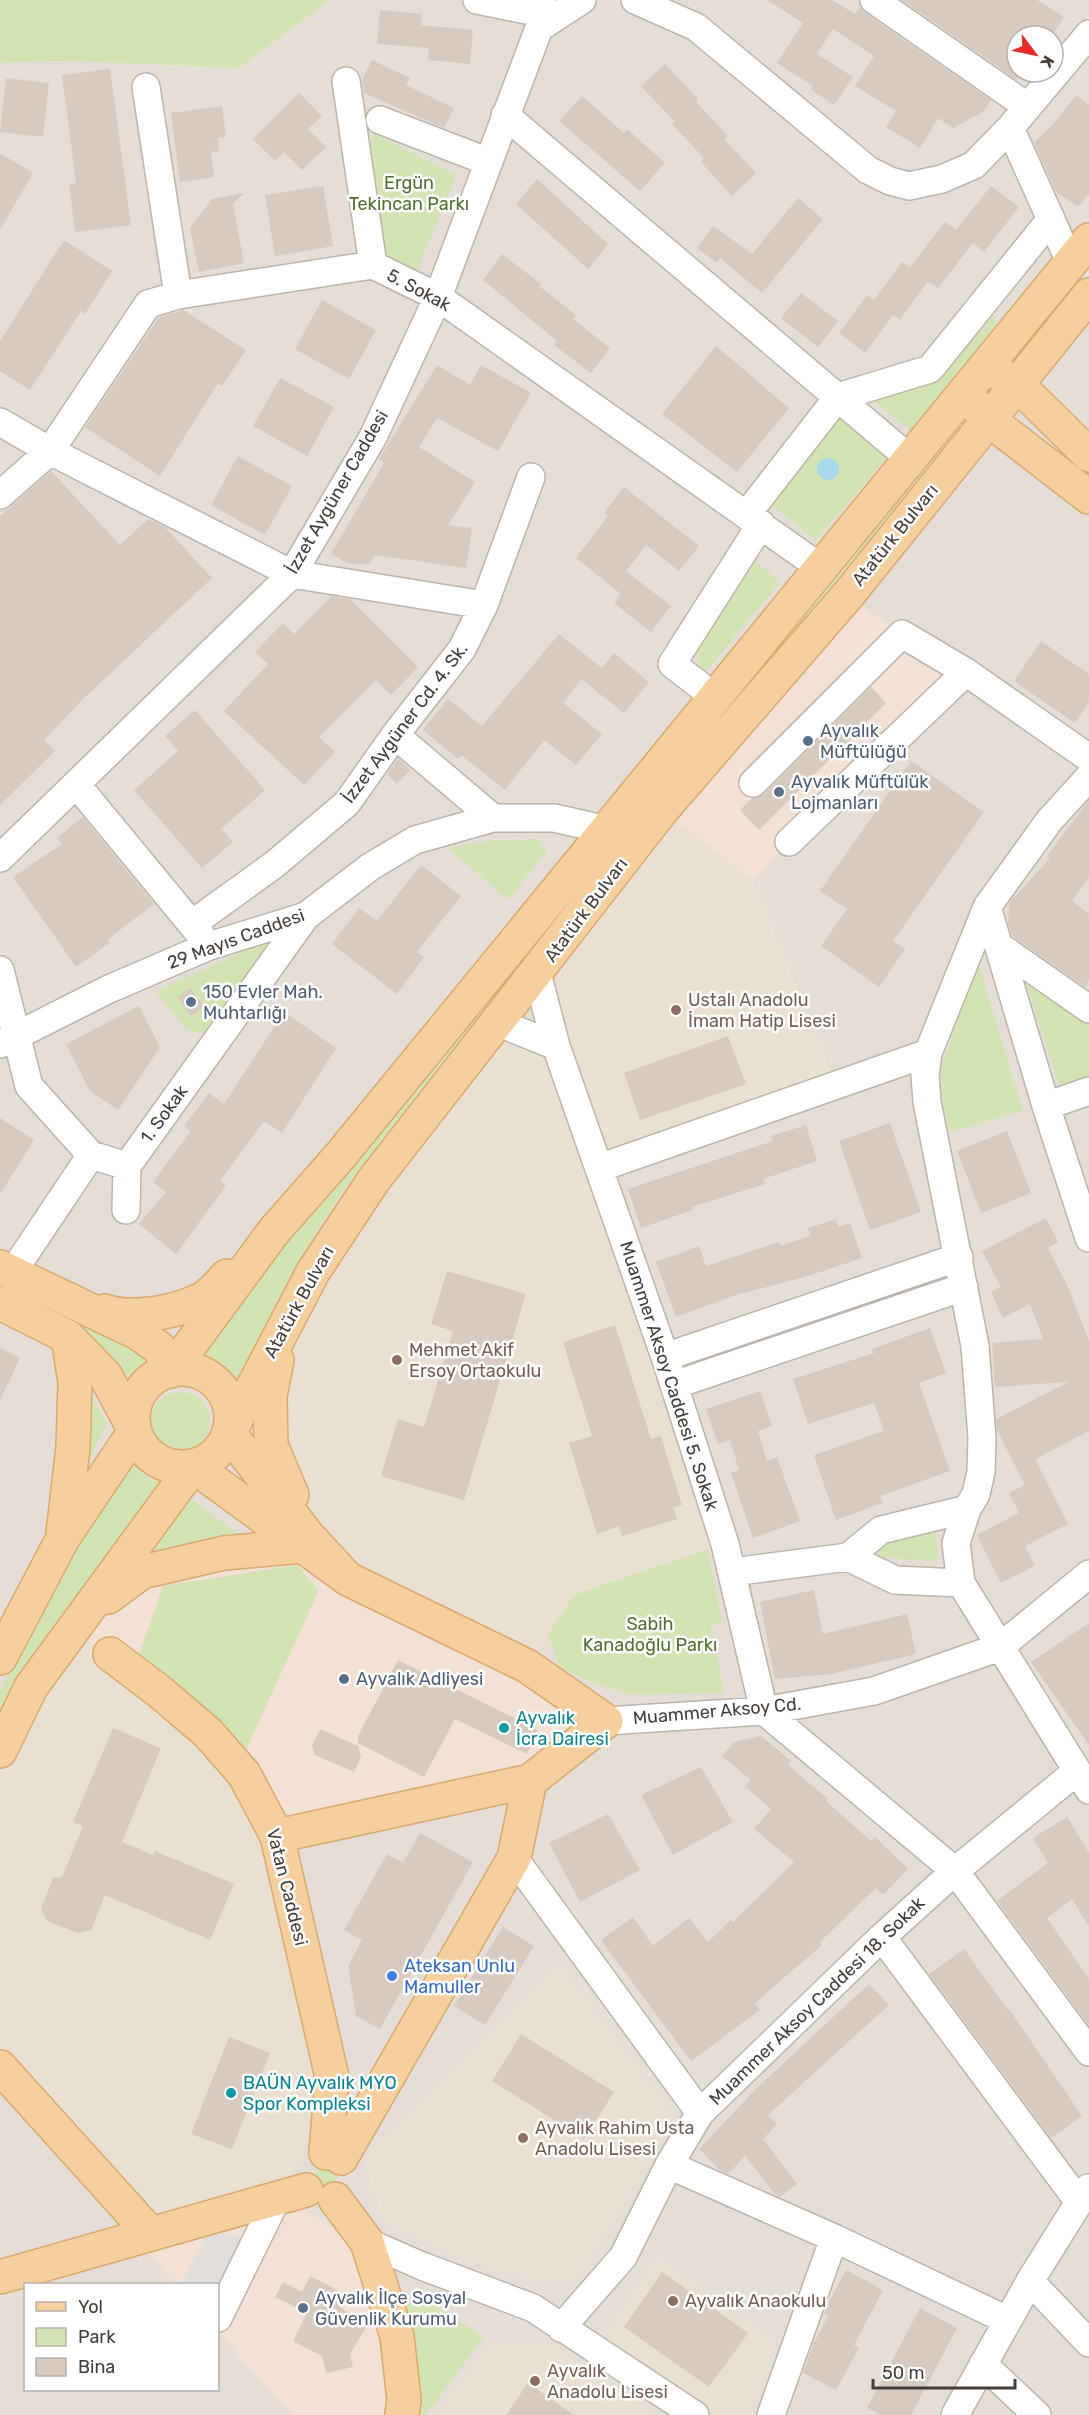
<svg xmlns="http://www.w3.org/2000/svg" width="1089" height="2415" font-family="Rubik,sans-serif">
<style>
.residential{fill:#e5ded6;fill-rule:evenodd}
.commercial{fill:#f2e1d4}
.education{fill:#eae0d2}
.green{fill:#d4e3b4}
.parking{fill:#e1dedc}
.water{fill:#a9d9ea}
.building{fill:#d6cac1}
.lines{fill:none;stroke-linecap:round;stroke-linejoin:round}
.minor-casing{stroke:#bdb4ab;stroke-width:30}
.major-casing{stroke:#d9a96f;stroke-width:36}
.minor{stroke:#fff;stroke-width:27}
.major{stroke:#f5cf9d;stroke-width:33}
.service-dot{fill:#5c6f8a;stroke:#fff;stroke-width:2}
.education-dot{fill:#8d6e63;stroke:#fff;stroke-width:2}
.culture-dot{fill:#0f9aa8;stroke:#fff;stroke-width:2}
.shop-dot{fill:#3f7fe0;stroke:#fff;stroke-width:2}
.labels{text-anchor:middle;stroke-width:5;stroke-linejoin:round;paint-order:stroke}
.park-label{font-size:18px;fill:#52712f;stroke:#fff}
.street-label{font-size:18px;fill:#453d37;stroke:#fff}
.service-label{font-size:18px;fill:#4e5e75;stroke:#fff;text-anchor:start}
.education-label{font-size:18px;fill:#785e54;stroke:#fff;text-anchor:start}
.culture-label{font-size:18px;fill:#0d838f;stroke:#fff;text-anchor:start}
.shop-label{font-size:18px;fill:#366cbe;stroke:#fff;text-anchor:start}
</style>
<rect width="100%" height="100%" fill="#f2ede7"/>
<path class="residential" d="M330 0H1089V2415H0V63L64 61 239 68ZM1017 36H1053V72H1017ZM26 2284H218V2390H26Z"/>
<path class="commercial" d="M848 595 902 634 966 672 789 842 753 881 662 810Z
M303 1546 606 1721 530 1781 277 1836 72 1630 142 1572Z
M277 2198 367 2242 402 2415H292L218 2332V2284H175L133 2238Z"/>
<path class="education" d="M662 810 753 881 837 1085 599 1168 725 1544 574 1595 527 1666 348 1579 308 1536 270 1396 284 1325 499 1023 555 1046 537 973Z
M72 1630 110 1654 160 1692 277 1836 322 2115 277 2198 150 2233 0 2067V1751Z
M560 1968 674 2119 574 2280 497 2271 382 2220 364 2158Z
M658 2260 774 2343 751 2415H710L604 2341Z
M551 2344 657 2415H438L489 2348Z"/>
<path class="green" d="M0 0H330L239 68 65 61 0 63Z
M374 134 456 175 416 274 384 262 364 149Z
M993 316 998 332 911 431 872 400 939 380Z
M836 411 887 457 816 540 770 504Z
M937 451 943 457 870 540 555 926 549 922Z
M748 555 780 582 704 674 693 648Z
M539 839 547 852 508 900 448 848 495 840Z
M289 929 208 1034 187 1030 156 992Z
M539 930 547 935 344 1189C302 1251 270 1319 238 1387L225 1371 200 1352 311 1210Z
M978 962 1023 1111 950 1132 937 1080Z
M1024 976 1089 1024V1077L1060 1088Z
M0 1286 153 1359 126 1391 0 1289Z
M83 1385 107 1423 79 1482Z
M150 1422a30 30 0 1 1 60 0a30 30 0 1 1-60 0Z
M128 1455C138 1471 147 1481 167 1484L43 1641 0 1721V1690L30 1630Z
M188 1497 242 1537 139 1558Z
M936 1529 938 1562 878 1557 876 1545Z
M708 1549 722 1622 711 1626 724 1693 635 1695 599 1685 559 1668 548 1634 574 1595Z
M297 1565 319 1590 246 1750 198 1704 139 1655 163 1586Z
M315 2177a11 11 0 1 1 22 0a11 11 0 1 1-22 0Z
M418 2295 484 2337 426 2415H418L399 2310Z"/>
<path class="parking" d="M207 2233 257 2238 218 2318V2284H181Z"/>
<path class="water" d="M817 469a11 11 0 1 1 22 0a11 11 0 1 1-22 0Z"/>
<path class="building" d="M767 0H832L855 14 860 7 865 13 991 100 983 112 953 128 938 118 920 148 886 127 896 111 855 86 874 56 833 29 817 54 853 77 834 105 810 89 813 86 777 63 803 23Z
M902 0H1037L1064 17 1052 36H1017V80Z
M380 10 422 14 421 25 473 30 470 64 428 60 429 48 377 44Z
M372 60 410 78 406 85 454 108 444 128 364 93 362 80Z
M665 64 698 99 696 102 728 136 724 139 756 173 732 196 701 162 704 158 672 124 674 121 641 86Z
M110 69 131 225 75 232 69 184 76 183 62 75Z
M6 78 49 83 43 137 0 132Z
M299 93 322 116 308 129 326 147 302 170 284 152 275 161 253 139Z
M1076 95 1089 105V194L1078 207 1056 192 1034 143 1054 123Z
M582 96 624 133 627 129 665 163 640 191 559 121Z
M222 106 226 137 218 138 219 151 211 152 214 177 180 182 171 113Z
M0 153 33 173 0 230Z
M537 179 608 244 588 269 516 204Z
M323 186 333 246 275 256 265 195Z
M991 186 1019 207 984 252 973 243 938 288 928 281 900 320 893 315 865 353 839 333 867 295 874 300 902 262 910 267 945 222 956 230Z
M244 193 233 204 244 263 199 272 190 228 212 199Z
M798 198 823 219 762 293 720 258 717 263 697 248 713 226 752 254Z
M64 240 112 271 85 314 81 311 30 390 0 371V341Z
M502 254 541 284 539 286 576 315 573 319 610 348 591 373 554 345 557 341 483 280Z
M801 293 838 321 818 347 781 318Z
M322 300 376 330 349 379 295 349Z
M183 310 246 350 222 386 218 383 160 476 85 427 159 317Z
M716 346 789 408 737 472 662 414Z
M437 365 470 385 481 365 531 393 498 451 437 418 419 447 475 482 448 525 472 528 466 568 375 555 369 564H349L331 554 384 463 379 459Z
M280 378 334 407 307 456 253 426Z
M238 456 292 486 265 535 211 505Z
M51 471 120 545 148 519 165 527 212 578 84 698 44 740 55 751 0 805V516Z
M624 487 699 546 679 571 646 545 626 571 671 606 651 632 614 603 621 594 576 558 608 516 604 513Z
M332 596 350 599 418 667 391 695 376 680 319 737 335 752 304 785 224 711 268 664 255 652 283 623 294 634Z
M559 634 602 668 614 653 649 682 624 713 581 679 563 703 602 734 576 765 544 740 505 790 461 755 458 759 423 730 448 699 482 726Z
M1041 641 1089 674V702L1075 723 1014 681Z
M871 687 886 703 759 830 740 810 752 798 764 794Z
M195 710 265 790 221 829 233 842 202 868 134 790 178 751 165 736Z
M398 758 410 770 397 784 387 774Z
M911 761 984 812 893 941 905 949 879 987 821 946 847 909 820 891Z
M1089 800V877L1072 901 1089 914V980L1085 987 1012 936 1008 923 1009 903 1050 858 1047 856Z
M83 817 154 904 107 940 109 943 76 967 13 877 62 844 57 838Z
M421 865 461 896 417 952 424 957 397 994 332 944 359 908 377 921Z
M190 988 204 1007 191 1016 178 997Z
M139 1006 160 1047 118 1110 90 1091 66 1044Z
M284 1012 336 1048 282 1133 264 1121 220 1181 226 1186 176 1254 139 1224 166 1192 153 1182 191 1131 184 1126 209 1093 224 1104Z
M728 1036 746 1084 640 1120 624 1073Z
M0 1118 34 1140 0 1194Z
M890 1123 921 1212 870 1230 839 1141Z
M806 1125 817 1161 763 1179 765 1184 692 1207 693 1210 641 1228 628 1189 773 1141 771 1136Z
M1007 1131 1031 1193 981 1213 957 1151Z
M1046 1218 1058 1242 1048 1248 1069 1289 1089 1341V1431L1035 1459 1068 1524 1025 1546 1035 1566 1001 1583 977 1535 1019 1513 1009 1493 1025 1485 997 1430 996 1419 1068 1382 995 1387 992 1343 1043 1339 1030 1304 1003 1318 991 1292 1001 1287 982 1251Z
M836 1219 838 1227 850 1223 862 1258 808 1276 736 1295 676 1317 656 1262 699 1246 706 1266 779 1242 780 1246 810 1236 808 1228Z
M447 1271 526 1294 464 1500 381 1476 398 1419 424 1427 453 1331 431 1324Z
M615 1325 651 1439 661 1436 682 1505 673 1508 677 1519 622 1536 619 1526 597 1534 569 1443 592 1436 563 1342Z
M930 1328 946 1373 919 1383 950 1471 880 1496 883 1503 836 1520 814 1455 884 1431 874 1403 808 1424 793 1379 874 1353 872 1349Z
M0 1348 20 1358 0 1400Z
M760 1391 772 1426 758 1431 767 1461 777 1457 800 1521 753 1538 731 1473 739 1470 730 1440 718 1444 706 1409Z
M814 1590 823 1634 907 1614 916 1654 831 1674 775 1679 760 1602Z
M1089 1623V1745L1031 1662Z
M398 1660 538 1730 527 1754 455 1719 424 1777 358 1743V1736Z
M113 1728 161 1748 122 1842 153 1855 155 1851 234 1884 210 1940 105 1895 91 1930 77 1933 47 1921 41 1909 53 1878 62 1877 83 1826 73 1822Z
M320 1729 358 1746 361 1757 354 1772 315 1755 312 1746Z
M761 1736 791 1761 788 1765 828 1799 826 1801 871 1841 875 1837 908 1869 883 1895 876 1888 820 1942 822 1945 755 2003 760 2010 691 2061 601 1940 633 1917 653 1946 689 1918 708 1942 731 1920 733 1922 794 1862 754 1829 771 1809 745 1786 751 1780 722 1756 734 1742Z
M701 1767 733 1822 673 1855 641 1795Z
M608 1814 640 1870 580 1902 549 1843Z
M1067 1817 1089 1853V1927L1072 1899 1047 1918 1089 1979V2026L997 1901 1048 1863 1033 1838Z
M420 1833 473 1862 380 2029 356 2016 348 1966 362 1940 344 1930 387 1854 403 1863Z
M503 1927 534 1946 485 2025 454 2006Z
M964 1949 1008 2010 1009 2009 1082 2116 1051 2138 929 1974Z
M869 1984 889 2005 768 2115 777 2124 763 2139 797 2184 780 2197 776 2195 745 2156 728 2174 721 2171 699 2149 760 2085Z
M521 2034 614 2092 584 2139 492 2081Z
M229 2037 270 2053 232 2149 191 2134Z
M846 2270 883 2290 854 2345 859 2348 836 2390 803 2373 813 2345 828 2316 824 2314 825 2310Z
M662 2272 748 2333 709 2387 624 2327Z
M310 2276 337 2290 341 2308 368 2324 350 2354 353 2367 326 2373 322 2356 293 2341 307 2313 275 2297 283 2282 302 2292Z
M920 2308 957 2328 911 2415H880L867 2408Z
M528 2383 574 2415H506Z"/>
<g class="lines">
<g class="minor-casing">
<path id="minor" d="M477 0 541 13
M635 0 696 27 868 170 890 181 909 186 942 179 974 165 1010 128 1089 34
M874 0 1028 107
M539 28 582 0
M346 81 373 265
M146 87 178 295
M505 115 909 458
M380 120 489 162
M1010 128 1070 262
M0 422 50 451 292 574 484 605
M0 495 50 451 148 304 178 295 373 265 438 297 821 568
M747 514 838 397 930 369 1051 219
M716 698 672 664 761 524
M395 735 493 818
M1089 777 1049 821 987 907 1046 1106 1089 1238
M753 783 902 634 966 672 1089 758
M76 784 203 938
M789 842 966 672
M0 858 292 574 373 437 438 297 539 28 542 0
M987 907 928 1053 925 1075 927 1102 975 1346 982 1438 981 1472 976 1494 967 1509 956 1543 961 1583 1089 1790
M192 924 275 864 347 803 395 735 462 649 484 605 531 477
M999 946 1089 1009
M0 970 29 1086 91 1155
M499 1023 556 1046 537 973
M0 1044 109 989 209 946 306 916 370 867 415 840 493 818H554L607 830
M556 1046 665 1357 725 1544 764 1711 955 1871 1089 2052
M1046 1106 1089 1091
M599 1168 928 1053
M126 1210 127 1166
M12 1273 91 1155 127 1166 306 916
M665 1357 959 1257
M674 1385 964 1287
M848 1557 895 1580 961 1583
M733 1572 848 1557 881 1530 967 1509
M606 1721 764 1711 874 1691 1000 1647 1089 1574
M514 1858 700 2113
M882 1937 1079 2202
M669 2165 834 2238 1007 2320
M367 2242 422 2266 533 2308 695 2415
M1030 2281 1089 2343
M218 2318 277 2198
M561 2328 623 2257 669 2165 700 2113 882 1937 955 1871 1077 1771
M983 2364 1037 2415
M771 2415 834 2238
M955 2415 1030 2281 1088 2188"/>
</g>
<g class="major-casing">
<path id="major" d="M1000 374 1017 384 1089 455
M974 404 988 419 1089 497
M0 1267 138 1333 159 1348 171 1371 274 1231 340 1156 1089 240
M0 1303 68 1337 105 1375 135 1431 63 1538 0 1658
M105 1311C131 1320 173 1313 198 1301 209 1297 219 1284 227 1276
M277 1360 270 1396 271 1445 292 1495
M133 1418a49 49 0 1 1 98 0a49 49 0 1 1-98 0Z
M63 1533 73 1448 75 1382 68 1337
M348 1579 308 1536 229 1433 313 1272 373 1181 662 810 848 595 1089 295
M108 1597 142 1572 224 1553 303 1546
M110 1654 160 1692 208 1733 244 1774 277 1836 332 2077 326 2153
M0 1751 31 1687 193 1466 348 1579 527 1666 606 1721 530 1781 277 1836
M0 2067 150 2233
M341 2158 514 1858 530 1781
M335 2199 367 2242 397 2336 404 2400 402 2415
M0 2277 306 2190"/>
</g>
<use href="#minor" class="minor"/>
<use href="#major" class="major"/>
</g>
<g class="service-dot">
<circle cx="808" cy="741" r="6"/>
<circle cx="779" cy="792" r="6"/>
<circle cx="191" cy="1002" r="6"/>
<circle cx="344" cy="1679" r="6"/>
<circle cx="303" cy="2308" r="6"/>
</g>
<g class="education-dot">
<circle cx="676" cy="1010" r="6"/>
<circle cx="397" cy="1360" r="6"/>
<circle cx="523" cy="2138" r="6"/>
<circle cx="673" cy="2301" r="6"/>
<circle cx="535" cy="2381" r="6"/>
</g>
<g class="culture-dot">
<circle cx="504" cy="1728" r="6"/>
<circle cx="231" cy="2093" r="6"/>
</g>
<circle class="shop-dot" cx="392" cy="1976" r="6"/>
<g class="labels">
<g class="park-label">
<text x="409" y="189">Ergün<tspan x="409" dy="21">Tekincan Parkı</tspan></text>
<text x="650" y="1630">Sabih<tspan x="650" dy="21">Kanadoğlu Parkı</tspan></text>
</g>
<g class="street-label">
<text transform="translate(419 290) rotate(28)" y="6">5. Sokak</text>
<text transform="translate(337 492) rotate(-60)" y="6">İzzet Aygüner Caddesi</text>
<text transform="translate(895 535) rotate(-51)" y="6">Atatürk Bulvarı</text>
<text transform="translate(405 723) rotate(-53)" y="6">İzzet Aygüner Cd. 4. Sk.</text>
<text transform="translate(586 910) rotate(-53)" y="6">Atatürk Bulvarı</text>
<text transform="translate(236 939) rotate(-20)" y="6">29 Mayıs Caddesi</text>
<text transform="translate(164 1114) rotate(-54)" y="6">1. Sokak</text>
<text transform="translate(299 1302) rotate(-61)" y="6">Atatürk Bulvarı</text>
<text transform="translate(669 1376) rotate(72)" y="6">Muammer Aksoy Caddesi 5. Sokak</text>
<text transform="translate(717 1711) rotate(-5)" y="6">Muammer Aksoy Cd.</text>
<text transform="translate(287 1887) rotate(76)" y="6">Vatan Caddesi</text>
<text transform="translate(817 2001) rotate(-44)" y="6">Muammer Aksoy Caddesi 18. Sokak</text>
</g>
<g class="service-label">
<text x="820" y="737">Ayvalık<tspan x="820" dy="21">Müftülüğü</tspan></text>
<text x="791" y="788">Ayvalık Müftülük<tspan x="791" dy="21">Lojmanları</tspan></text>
<text x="203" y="998">150 Evler Mah.<tspan x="203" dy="21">Muhtarlığı</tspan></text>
<text x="356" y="1685">Ayvalık Adliyesi</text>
<text x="315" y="2304">Ayvalık İlçe Sosyal<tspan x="315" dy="21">Güvenlik Kurumu</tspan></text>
</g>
<g class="education-label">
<text x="688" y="1006">Ustalı Anadolu<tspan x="688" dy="21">İmam Hatip Lisesi</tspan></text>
<text x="409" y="1356">Mehmet Akif<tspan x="409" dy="21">Ersoy Ortaokulu</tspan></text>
<text x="535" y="2134">Ayvalık Rahim Usta<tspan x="535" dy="21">Anadolu Lisesi</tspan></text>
<text x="685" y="2307">Ayvalık Anaokulu</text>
<text x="547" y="2377">Ayvalık<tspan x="547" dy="21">Anadolu Lisesi</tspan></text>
</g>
<g class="culture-label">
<text x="516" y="1724">Ayvalık<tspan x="516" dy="21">İcra Dairesi</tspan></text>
<text x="243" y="2089">BAÜN Ayvalık MYO<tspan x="243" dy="21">Spor Kompleksi</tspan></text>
</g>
<g class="shop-label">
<text x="404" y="1972">Ateksan Unlu<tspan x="404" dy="21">Mamuller</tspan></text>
</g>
</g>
<rect x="24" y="2283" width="195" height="108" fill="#ffffff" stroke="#b5b1af" stroke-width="1.5"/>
<rect x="36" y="2302" width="30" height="9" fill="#f5cf9d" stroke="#b5b1af" stroke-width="1.5"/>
<text x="78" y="2313" font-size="18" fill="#453d37">Yol</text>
<rect x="36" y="2328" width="30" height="18" fill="#d4e3b4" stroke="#b5b1af" stroke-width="1.5"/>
<text x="78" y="2343" font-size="18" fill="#453d37">Park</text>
<rect x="36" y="2358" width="30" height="18" fill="#d6cac1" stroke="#b5b1af" stroke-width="1.5"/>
<text x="78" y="2373" font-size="18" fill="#453d37">Bina</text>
<g transform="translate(1035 54) rotate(122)"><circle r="28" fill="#ffffff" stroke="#b5b1af" stroke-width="1.5"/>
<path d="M0-4.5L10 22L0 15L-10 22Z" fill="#e72a2a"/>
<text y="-9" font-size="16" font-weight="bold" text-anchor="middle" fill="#453d37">K</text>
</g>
<path d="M873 2379v9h142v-9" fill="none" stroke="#453d37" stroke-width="3"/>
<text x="882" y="2379" font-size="18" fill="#453d37" stroke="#ffffff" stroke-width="4.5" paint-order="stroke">50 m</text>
</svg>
